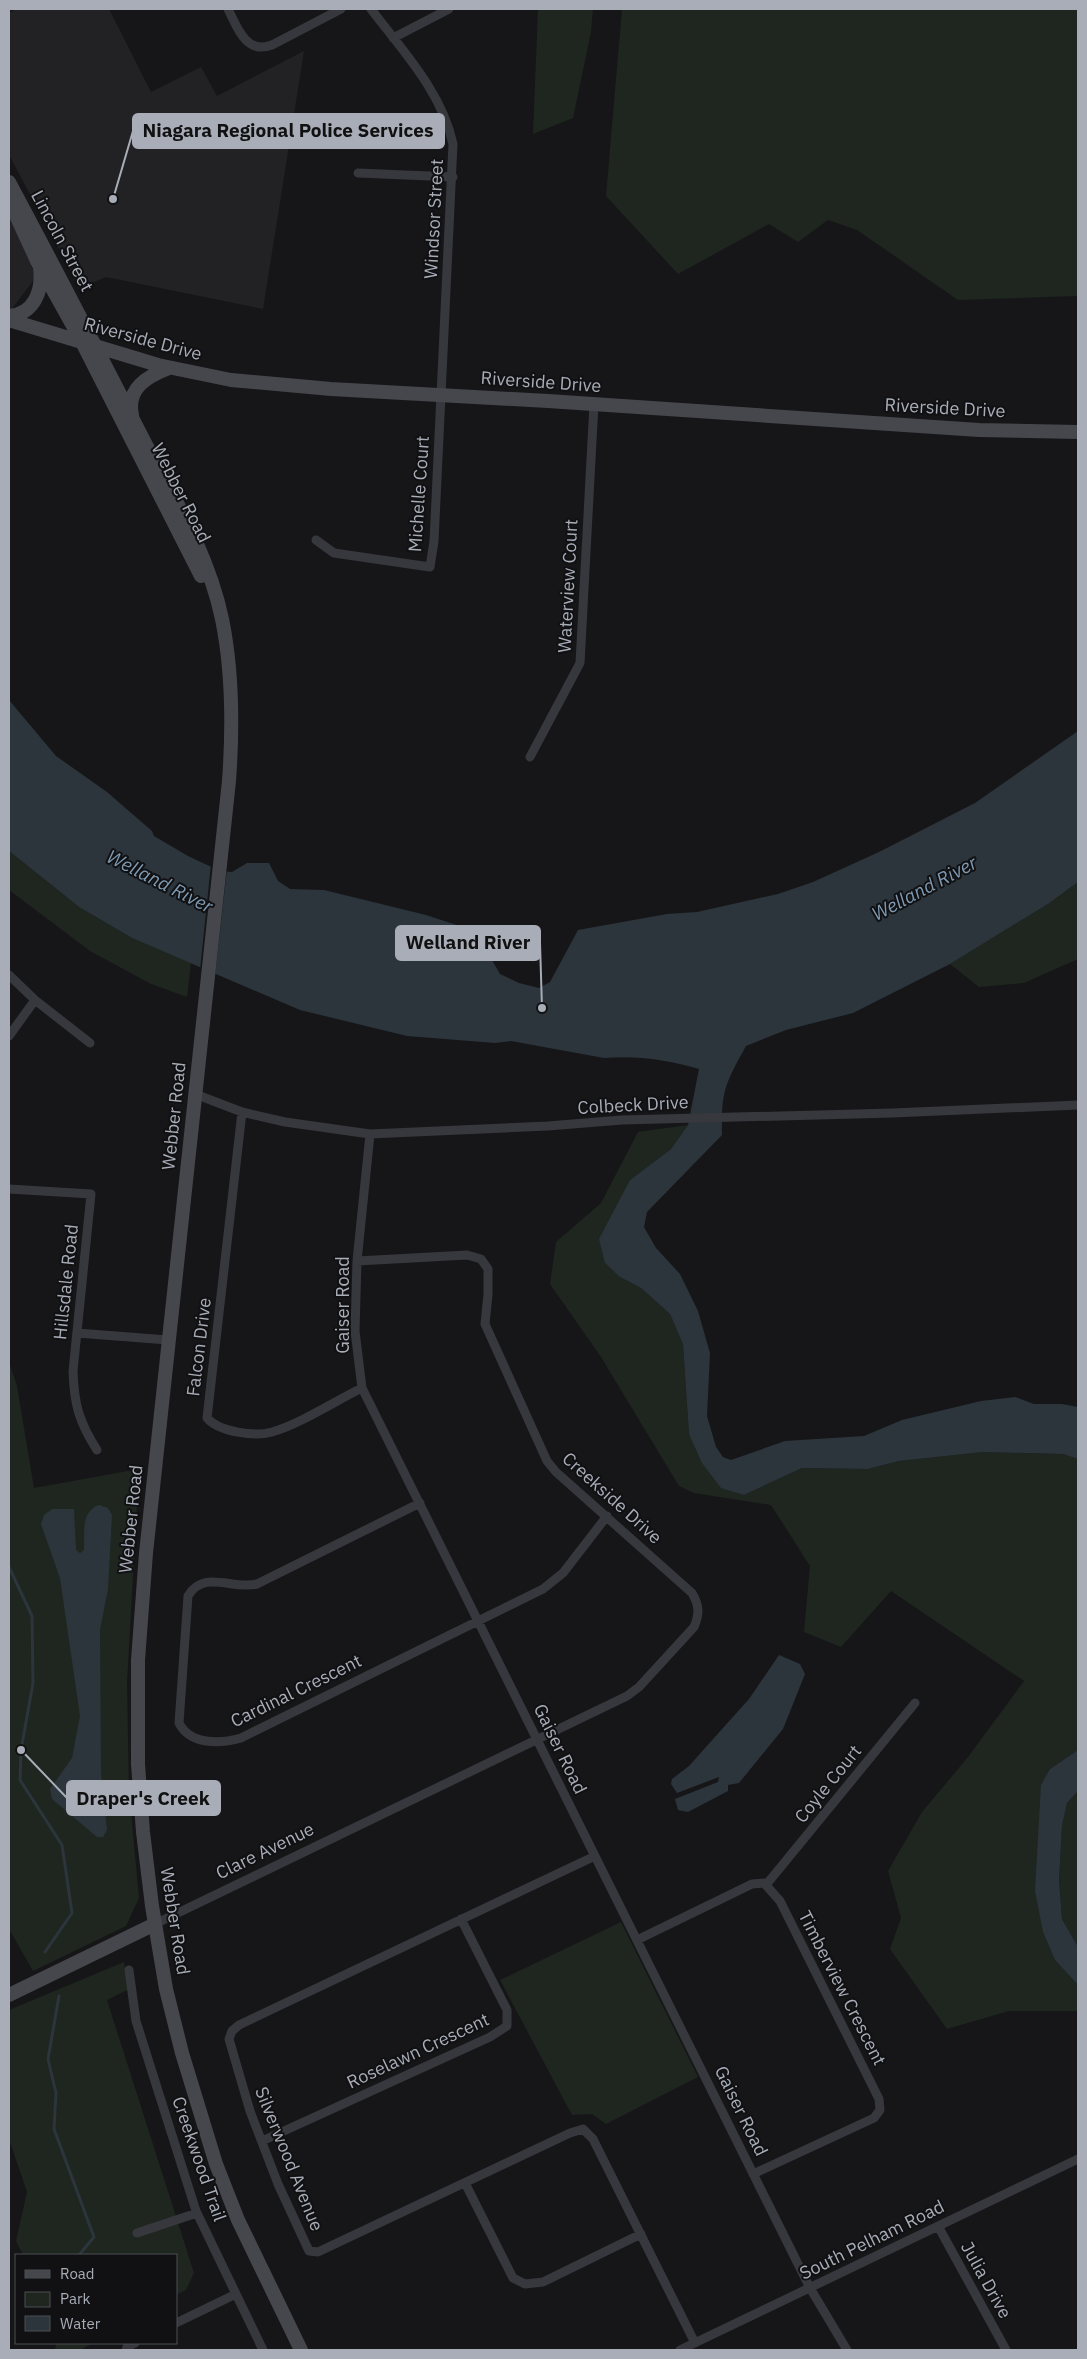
<svg xmlns="http://www.w3.org/2000/svg" width="1087" height="2359" font-family="'IBM Plex Sans',sans-serif">
<style>
.built{fill:#222225}
.green{fill:#1e261f}
.water{fill:#2c353c}
.pier{fill:#161618}
.lines{fill:none;stroke-linecap:round;stroke-linejoin:round}
.stream{stroke:#2c353c;stroke-width:3}
.street{stroke:#37383d;stroke-width:9}
.secondary{stroke:#45474d;stroke-width:14}
.labels{text-anchor:middle;stroke-width:4;stroke-linejoin:round;paint-order:stroke}
.street-label{font-size:18px;fill:#a8adb8;stroke:#111113}
.water-label{font-size:19px;font-style:italic;fill:#7f9bb3;stroke:#111113}
.leader{fill:none;stroke:#a8adb8;stroke-width:2}
.callout-dot{fill:#a8adb8;stroke:#111113;stroke-width:2}
.callout{fill:#a8adb8;stroke:#a8adb8;stroke-width:2}
.callout-label{font-size:19px;text-anchor:middle;font-weight:bold;fill:#111}
</style>
<rect width="100%" height="100%" fill="#161618"/>
<path class="built" d="M17 9H109L151 92 201 67 217 96 304 51 263 309 106 277 80 288 9 155V13Z
M9 213 36 277 11 310 9 309Z"/>
<path class="green" d="M538 9H593L591 32 573 118 533 134Z
M622 9H1078V296L958 300 857 230 828 220 798 242 769 224 678 274 606 196Z
M9 851 79 907 132 938 191 963 187 997 151 984 90 951 9 890Z
M1078 882V959L1024 983 979 987 950 964 1048 904Z
M688 1125 671 1149 630 1180 620 1277 641 1288 670 1314 683 1343 689 1434 744 1495 802 1468 868 1469 899 1461 983 1452 1063 1454 1078 1459V1750L1050 1769 1043 1932 1055 1960 1078 1985V2011H1009L947 2029 890 1949 901 1918 888 1871 922 1812 968 1757 1024 1681 891 1591 841 1647 804 1632 810 1566 771 1505 694 1493 679 1486 601 1357 550 1284 556 1242 601 1203 638 1132Z
M9 1362 17 1386 34 1488 139 1469 127 1683 129 1791 139 1898 126 1926 33 1971 9 1929Z
M1078 1791V1947L1062 1919 1059 1880 1062 1826 1067 1803Z
M621 1922 698 2077 606 2124 592 2114 572 2115 500 1980Z
M124 1962 129 1989 107 2000 194 2273 186 2290 176 2295V2255H23L16 2241 27 2192 9 2139V2010Z
M56 2343H93L80 2350H55Z"/>
<path class="water" d="M9 700 56 756 107 792 152 831 154 836 188 856 220 871 232 872 247 863H269L278 881 290 889 324 890 426 915 475 931 500 974 519 983 539 988 550 982 578 930 667 914 697 912 778 894 813 882 879 852 975 803 1078 731V882L1048 904 950 964 853 1013 786 1030 746 1046C725 1084 721 1091 722 1135L647 1212 644 1227 656 1248 680 1274 698 1311 710 1353 707 1416 716 1447 723 1457 731 1460 785 1441 864 1436 902 1420 981 1401 1015 1397 1034 1404H1062L1078 1407V1459L1063 1454 983 1452 899 1461 868 1469 802 1468 744 1495 721 1488 702 1463 689 1434 683 1344 670 1314 641 1288 620 1277 605 1263 599 1239 630 1180 671 1149 688 1125 699 1069C670 1060 635 1055 604 1058L511 1041 495 1043 407 1036 300 1010 132 938 79 907 9 851Z
M99 1505 108 1508 112 1515 108 1589 100 1629 101 1773 107 1830 103 1837H97L52 1799 50 1789 72 1758 80 1716 60 1578 41 1524 44 1515 52 1509H74L76 1550 80 1553 84 1550C85 1533 80 1512 99 1505Z
M779 1655 800 1664 805 1674 783 1729 739 1783 728 1785V1791L688 1812 678 1810 675 1799 718 1782 719 1777 677 1793 671 1784 672 1779 689 1766 749 1699Z
M1078 1750V1791L1067 1803 1062 1826 1059 1880 1062 1919 1078 1947V1985L1055 1960 1043 1932 1035 1891 1041 1785 1050 1769Z"/>
<path class="pier" d="M211 864 227 869 215 976 200 970Z"/>
<g class="lines">
<path class="stream" d="M9 1567 32 1616 33 1683 21 1750 20 1780 62 1845 72 1913 45 1952
M59 1996 48 2059 56 2093 54 2129 94 2237 79 2255"/>
<path class="street" d="M228 9C237 27 246 55 272 45L341 9
M393 38 449 9
M358 173 453 177
M316 540 334 553 430 567 434 541 453 144C442 92 402 50 371 9
M530 757 580 663 594 404
M9 975 35 1000 90 1043
M9 1036 35 1000
M195 1094 242 1112 285 1122 370 1134 548 1126 622 1120 893 1113 1078 1105
M242 1112 207 1418C219 1432 255 1437 272 1432 300 1424 335 1401 362 1388
M370 1134 357 1261 355 1331 362 1388 810 2288 847 2350
M9 1189 91 1194 73 1371C74 1404 79 1422 97 1450
M77 1333 168 1340
M420 1503 257 1584C232 1590 204 1569 188 1596L179 1723C190 1745 220 1744 241 1738L543 1589 563 1573 607 1516
M595 1856 239 2025 232 2031 229 2039 250 2111 278 2184 309 2251 318 2252 570 2133 583 2129 593 2139 695 2343
M766 1885 915 1703
M155 1924 627 1696 639 1687 694 1627C700 1613 699 1605 692 1593L556 1472 547 1461 485 1324 488 1294V1269L481 1259 467 1255 357 1261
M637 1940 752 1884 764 1883 780 1901 879 2099 880 2110 874 2118 753 2174
M129 1970 136 2021 196 2211 263 2350
M262 2141 490 2037 507 2026V2010L461 1919
M465 2183 513 2278 525 2284 543 2282 641 2234
M938 2226 1006 2350
M137 2233 197 2213
M176 2323 236 2294
M126 2350 127 2347 135 2343
M680 2350 1078 2159"/>
<path class="secondary" d="M9 182C55 268 100 355 145 443 175 499 209 556 222 619 233 673 233 726 229 781L146 1553 138 1660V1764L143 1832 152 1906 166 1989 182 2053 216 2164 238 2220 301 2350
M9 200 37 261 82 342 201 576
M9 316C34 314 43 291 40 268
M9 320 158 365 231 380 331 389 548 401 979 430 1078 432
M132 415C126 388 148 376 169 368
M9 1995 155 1924"/>
</g>
<g class="labels">
<g class="street-label">
<text transform="translate(434 219) rotate(-87)" y="6">Windsor Street</text>
<text transform="translate(62 241) rotate(62)" y="6">Lincoln Street</text>
<text transform="translate(143 339) rotate(15)" y="6">Riverside Drive</text>
<text transform="translate(541 382) rotate(4)" y="6">Riverside Drive</text>
<text transform="translate(945 408) rotate(3)" y="6">Riverside Drive</text>
<text transform="translate(181 493) rotate(63)" y="6">Webber Road</text>
<text transform="translate(419 494) rotate(-86)" y="6">Michelle Court</text>
<text transform="translate(568 586) rotate(-87)" y="6">Waterview Court</text>
<text transform="translate(633 1105) rotate(-3)" y="6">Colbeck Drive</text>
<text transform="translate(174 1116) rotate(-84)" y="6">Webber Road</text>
<text transform="translate(66 1282) rotate(-84)" y="6">Hillsdale Road</text>
<text transform="translate(343 1305) rotate(-90)" y="6">Gaiser Road</text>
<text transform="translate(199 1347) rotate(-83)" y="6">Falcon Drive</text>
<text transform="translate(612 1498) rotate(42)" y="6">Creekside Drive</text>
<text transform="translate(131 1519) rotate(-84)" y="6">Webber Road</text>
<text transform="translate(296 1691) rotate(-26)" y="6">Cardinal Crescent</text>
<text transform="translate(560 1749) rotate(64)" y="6">Gaiser Road</text>
<text transform="translate(828 1784) rotate(-51)" y="6">Coyle Court</text>
<text transform="translate(265 1851) rotate(-26)" y="6">Clare Avenue</text>
<text transform="translate(175 1921) rotate(81)" y="6">Webber Road</text>
<text transform="translate(842 1988) rotate(63)" y="6">Timberview Crescent</text>
<text transform="translate(418 2051) rotate(-25)" y="6">Roselawn Crescent</text>
<text transform="translate(741 2111) rotate(64)" y="6">Gaiser Road</text>
<text transform="translate(199 2159) rotate(71)" y="6">Creekwood Trail</text>
<text transform="translate(289 2159) rotate(68)" y="6">Silverwood Avenue</text>
<text transform="translate(872 2240) rotate(-26)" y="6">South Pelham Road</text>
<text transform="translate(986 2280) rotate(61)" y="6">Julia Drive</text>
</g>
<g class="water-label">
<text transform="translate(160 881) rotate(27)" y="7">Welland River</text>
<text transform="translate(924 888) rotate(-28)" y="7">Welland River</text>
</g>
</g>
<path class="leader" d="M113 199L133 131M542 1008L540 943M21 1750L67 1798"/>
<g class="callout-dot">
<circle cx="113" cy="199" r="5"/>
<circle cx="542" cy="1008" r="5"/>
<circle cx="21" cy="1750" r="5"/>
</g>
<g class="callout">
<rect x="133" y="114" width="311" height="34" rx="5"/>
<rect x="396" y="926" width="144" height="34" rx="5"/>
<rect x="67" y="1781" width="153" height="34" rx="5"/>
</g>
<g class="callout-label">
<text x="288" y="137">Niagara Regional Police Services</text>
<text x="468" y="949">Welland River</text>
<text x="143" y="1805">Draper's Creek</text>
</g>
<rect width="1087" height="2359" fill="none" stroke="#a8adb8" stroke-width="20"/>
<rect x="15" y="2254" width="162" height="90" fill="#111113" stroke="#4d4f55"/>
<rect x="25" y="2270" width="25" height="8" fill="#45474d" stroke="#4d4f55"/>
<text x="60" y="2279" font-size="15" fill="#a8adb8">Road</text>
<rect x="25" y="2292" width="25" height="15" fill="#1e261f" stroke="#4d4f55"/>
<text x="60" y="2304" font-size="15" fill="#a8adb8">Park</text>
<rect x="25" y="2316" width="25" height="15" fill="#2c353c" stroke="#4d4f55"/>
<text x="60" y="2329" font-size="15" fill="#a8adb8">Water</text>
</svg>
